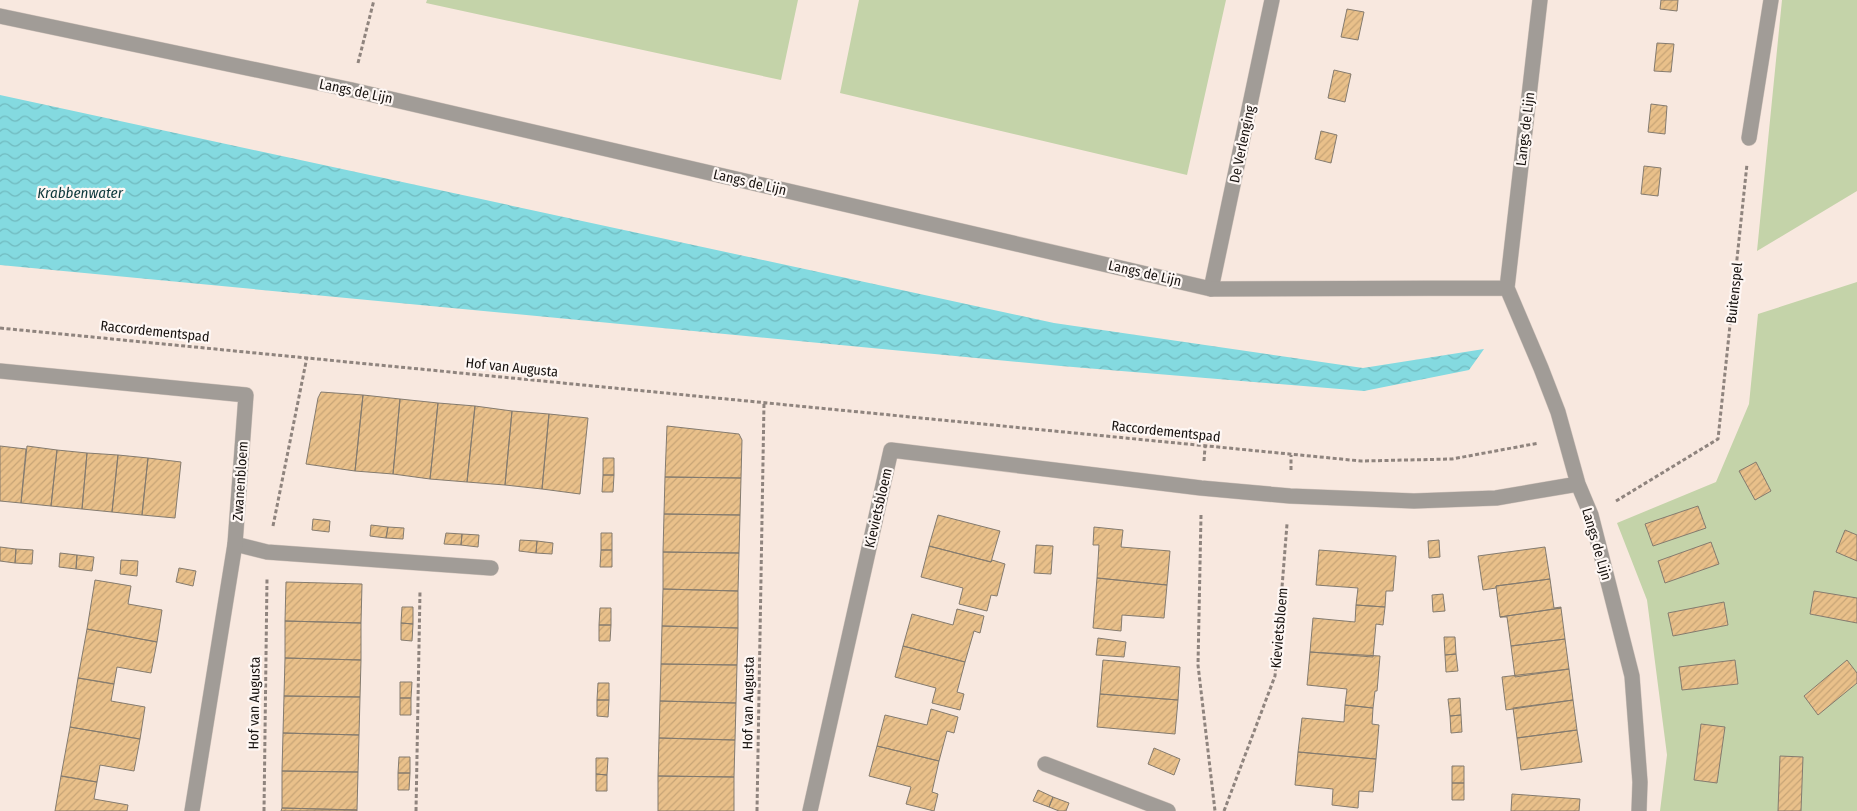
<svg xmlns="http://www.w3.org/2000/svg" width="1857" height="811" font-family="'Fira Sans Condensed',sans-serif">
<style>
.green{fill:#c4d3a9}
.water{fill:url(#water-waves)}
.building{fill:url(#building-hatch);stroke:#847b6f}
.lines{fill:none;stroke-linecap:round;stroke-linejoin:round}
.lane-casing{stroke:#d4c6be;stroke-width:16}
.street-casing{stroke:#d4c6be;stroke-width:16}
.path{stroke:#8f847e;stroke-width:3;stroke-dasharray:4 2.5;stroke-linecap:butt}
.lane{stroke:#a19c97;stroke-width:15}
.street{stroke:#a19c97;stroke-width:15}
.labels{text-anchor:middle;stroke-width:4.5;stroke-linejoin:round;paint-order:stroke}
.street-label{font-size:14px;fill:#16110e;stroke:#fef7f4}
.water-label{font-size:15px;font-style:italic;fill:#0c373a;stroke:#fef7f4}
</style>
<defs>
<pattern id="water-waves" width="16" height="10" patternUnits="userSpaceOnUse" patternTransform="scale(1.25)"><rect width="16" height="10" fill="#84dae0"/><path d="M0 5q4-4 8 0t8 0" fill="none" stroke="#71babf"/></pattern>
<pattern id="building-hatch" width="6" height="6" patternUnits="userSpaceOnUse" patternTransform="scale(1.25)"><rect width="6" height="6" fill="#e9c08a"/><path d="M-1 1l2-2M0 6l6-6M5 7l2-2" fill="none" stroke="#c7a476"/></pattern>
</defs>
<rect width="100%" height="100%" fill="#f8e8df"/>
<path class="green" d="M427 0H798L781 80 426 3Z
M859 0H1226L1187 175 840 93Z
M1782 0H1857V191L1757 251Z
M1857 282V811H1660L1667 755 1647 600 1617 523 1716 482 1749 404 1758 314Z"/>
<path class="water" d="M0 95 1054 323 1363 368 1484 349 1469 370 1364 391 1061 366 0 265Z"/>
<path class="building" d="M1661 0H1678L1677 11 1660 9Z
M1347 9 1364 12 1358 40 1341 37Z
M1657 43 1674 44 1671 72 1654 71Z
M1334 70 1351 74 1345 102 1328 98Z
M1651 104 1667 106 1665 134 1648 132Z
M1321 131 1337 135 1331 163 1315 159Z
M1644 166 1661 168 1658 196 1641 194Z
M321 392 363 395 355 471 306 464 318 398Z
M363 395 400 399 393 474 355 471Z
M400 399 438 403 430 479 393 474Z
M438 403 475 406 467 482 430 479Z
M475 406 512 411 505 485 467 482Z
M512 411 549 414 542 489 505 485Z
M549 414 588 418 580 494 542 489Z
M667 426 739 434 742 440 741 478 665 477Z
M0 446 26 449 21 503 0 501Z
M27 446 57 450 51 506 21 503Z
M57 450 87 453 82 509 51 506Z
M87 453 118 455 112 512 82 509Z
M118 455 148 458 142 515 112 512Z
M148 458 181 462 175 518 142 515Z
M603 458H614V475H603Z
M1756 462 1771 491 1755 500 1739 471Z
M603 475H614L613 492H602Z
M665 477 741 478 740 515 664 514Z
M1698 506 1706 528 1653 546 1645 524Z
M664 514 740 515 739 553 663 552Z
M938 515 1000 531 991 562 929 546Z
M313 519 330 521 329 532 312 530Z
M371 525 388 527 386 538 370 536Z
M388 527 404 528 403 539 386 538Z
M1094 527 1123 530 1121 547 1170 551 1167 585 1097 578 1099 545H1093Z
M1845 530 1857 535V561L1836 552Z
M446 533 462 534 461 545 444 544Z
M601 533H612V550H601Z
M462 534 479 535 478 547 461 545Z
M520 540 537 541 536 553 519 551Z
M1439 540 1440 557 1429 558 1428 541Z
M537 541 553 543 552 554 536 553Z
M1711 542 1719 564 1665 583 1658 561Z
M1036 545 1053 546 1051 574 1034 573Z
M929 546 991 562 992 560 1005 564 997 596 991 595 987 611 959 604 963 588 921 577Z
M0 547 16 549 15 563 0 561Z
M1545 547 1550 579 1496 586V588L1483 590 1478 556Z
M16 549 33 550 32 564 15 563Z
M601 550H612V567H600Z
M1319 550 1396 556 1393 591H1386L1385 607 1356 605 1358 588 1316 585Z
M663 552 739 553 738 591 663 589Z
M60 553 77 555 76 569 59 567Z
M77 555 94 557 92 571 76 569Z
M121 560 138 561 137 576 120 574Z
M179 568 196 571 193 586 176 582Z
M1097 578 1167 585 1164 618 1122 615 1121 631 1093 628Z
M1550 579 1554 608 1561 607V608L1500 617 1496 586Z
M95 580 131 586 128 604 162 610 157 642 87 629Z
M286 582 362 584 361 623 285 621Z
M663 589 738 591V628L662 626Z
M1814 591 1857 598V623L1810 614Z
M1443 594 1445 611 1433 612 1432 595Z
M1724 602 1728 625 1673 636 1668 613Z
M1356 605 1385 607 1383 625 1376 624 1373 657 1310 652 1313 618 1355 622Z
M402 607H413V624L401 623Z
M600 608H611V625H599Z
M1561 608 1565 639 1511 646 1507 617H1500Z
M957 609 984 616 980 633 974 631 965 662 903 646 912 614 953 625Z
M285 621 361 623V660L285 658Z
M401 623 413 624 412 641 401 640Z
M599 625H611L610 641H599Z
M662 626 738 628 737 665 661 664Z
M87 629 157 642 151 673 117 667 114 684 78 678Z
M1444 637H1455L1456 654 1445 655Z
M1098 638 1126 642 1124 657 1096 655Z
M1565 639 1569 669 1515 677 1511 646Z
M903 646 965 662 957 692 964 694 960 710 932 703 936 688 895 677Z
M1310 652 1380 656 1377 691H1375L1373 708 1345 705 1347 689 1307 685Z
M1456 654 1458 671 1446 672 1445 655Z
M285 658 361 660 360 697 284 696Z
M1103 660 1180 667 1178 700 1100 694Z
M1735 660 1738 684 1682 690 1679 667Z
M1847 660 1857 673V683L1818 715 1804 696Z
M661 664 737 665 736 703 660 701Z
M1569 669 1573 700 1506 710 1502 677Z
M78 678 114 684 111 701 145 707 140 739 70 727Z
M400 682H412L411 698H400Z
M598 683H609V700H597Z
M1100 694 1178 700 1175 734 1097 727Z
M284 696 360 697 359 735 283 733Z
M400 698H411V715H400Z
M1460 698 1461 715 1450 716 1448 699Z
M597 700H609L608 717 597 716Z
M1573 700 1577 730 1517 738 1513 708Z
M660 701 736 703 735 740 659 738Z
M1345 705 1373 708 1372 724 1379 725 1376 759 1298 752 1302 718 1344 722Z
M931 709 958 717 954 733 947 731 939 761 877 746 885 715 927 725Z
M1461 715 1462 732 1451 733 1450 716Z
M1701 724 1725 727 1717 783 1694 780Z
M70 727 140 739 134 771 100 765 97 782 61 776Z
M1577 730 1582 762 1521 770 1517 738Z
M283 733 359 735 358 772 282 771Z
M659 738 735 740 734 777 658 776Z
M877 746 939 761 932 792 938 794 934 811 906 804 911 787 869 776Z
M1154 748 1180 759 1174 775 1148 764Z
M1298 752 1376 759 1373 792 1359 791 1358 808 1332 805 1333 789 1295 785Z
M1780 756 1803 757 1801 811H1778Z
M399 757H410V773H398Z
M596 758H608L607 775 596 774Z
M1452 766H1464V783H1452Z
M282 771 358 772 357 810 282 808Z
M398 773H410L409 790H398Z
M596 774 607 775V791H596Z
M61 776 97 782 94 799 128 805 127 811H55Z
M658 776 734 777V811H658Z
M1452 783H1464V800H1452Z
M1038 790 1053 797 1049 807 1033 801Z
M1512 794 1580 799 1579 811H1511Z
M1053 797 1069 803 1066 811H1059L1049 807Z
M282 808 357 810V811H281Z"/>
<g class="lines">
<g class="lane-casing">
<path id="lane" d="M1211 289 1272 0
M235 544 267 552 491 568
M1045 764 1168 811"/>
</g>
<g class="street-casing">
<path id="street" d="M0 16 352 90 1211 289 1507 288 1541 368 1558 412 1578 484 1591 515 1632 676 1640 782 1639 811
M1749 138 1771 0
M1507 288 1540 0
M0 371 246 395 235 544 192 811
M810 811 891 450 1201 488 1290 496 1414 501 1496 498 1578 484"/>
</g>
<path class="path" d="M358 63 374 0
M0 328 1361 461 1452 459 1539 443
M1204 461 1205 447
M1291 470V455
M1616 501 1718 439 1747 164
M1201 515 1198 665 1215 811
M273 526 307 357
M264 811 267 579
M416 811 420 591
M757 811 764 403
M1224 811 1275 676 1287 524"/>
<use href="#lane" class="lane"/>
<use href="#street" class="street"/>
</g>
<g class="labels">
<g class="street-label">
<text transform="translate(356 91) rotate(12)" y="5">Langs de Lijn</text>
<text transform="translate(1525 129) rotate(-83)" y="5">Langs de Lijn</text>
<text transform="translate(1242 144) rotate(-78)" y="5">De Verlenging</text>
<text transform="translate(750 182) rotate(13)" y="5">Langs de Lijn</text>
<text transform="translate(1145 273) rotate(13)" y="5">Langs de Lijn</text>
<text transform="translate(1734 293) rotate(-84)" y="5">Buitenspel</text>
<text transform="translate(155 331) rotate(6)" y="5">Raccordementspad</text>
<text transform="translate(512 367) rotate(6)" y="5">Hof van Augusta</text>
<text transform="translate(1166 431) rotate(6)" y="5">Raccordementspad</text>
<text transform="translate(240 481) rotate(-86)" y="5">Zwanenbloem</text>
<text transform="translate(878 508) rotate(-77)" y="5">Kievietsbloem</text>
<text transform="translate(1597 544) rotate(74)" y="5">Langs de Lijn</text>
<text transform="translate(1279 628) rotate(-85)" y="5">Kievietsbloem</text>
<text transform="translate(254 703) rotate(-89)" y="5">Hof van Augusta</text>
<text transform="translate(748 703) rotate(-89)" y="5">Hof van Augusta</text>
</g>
<g class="water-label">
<text x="80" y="198">Krabbenwater</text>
</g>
</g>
</svg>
